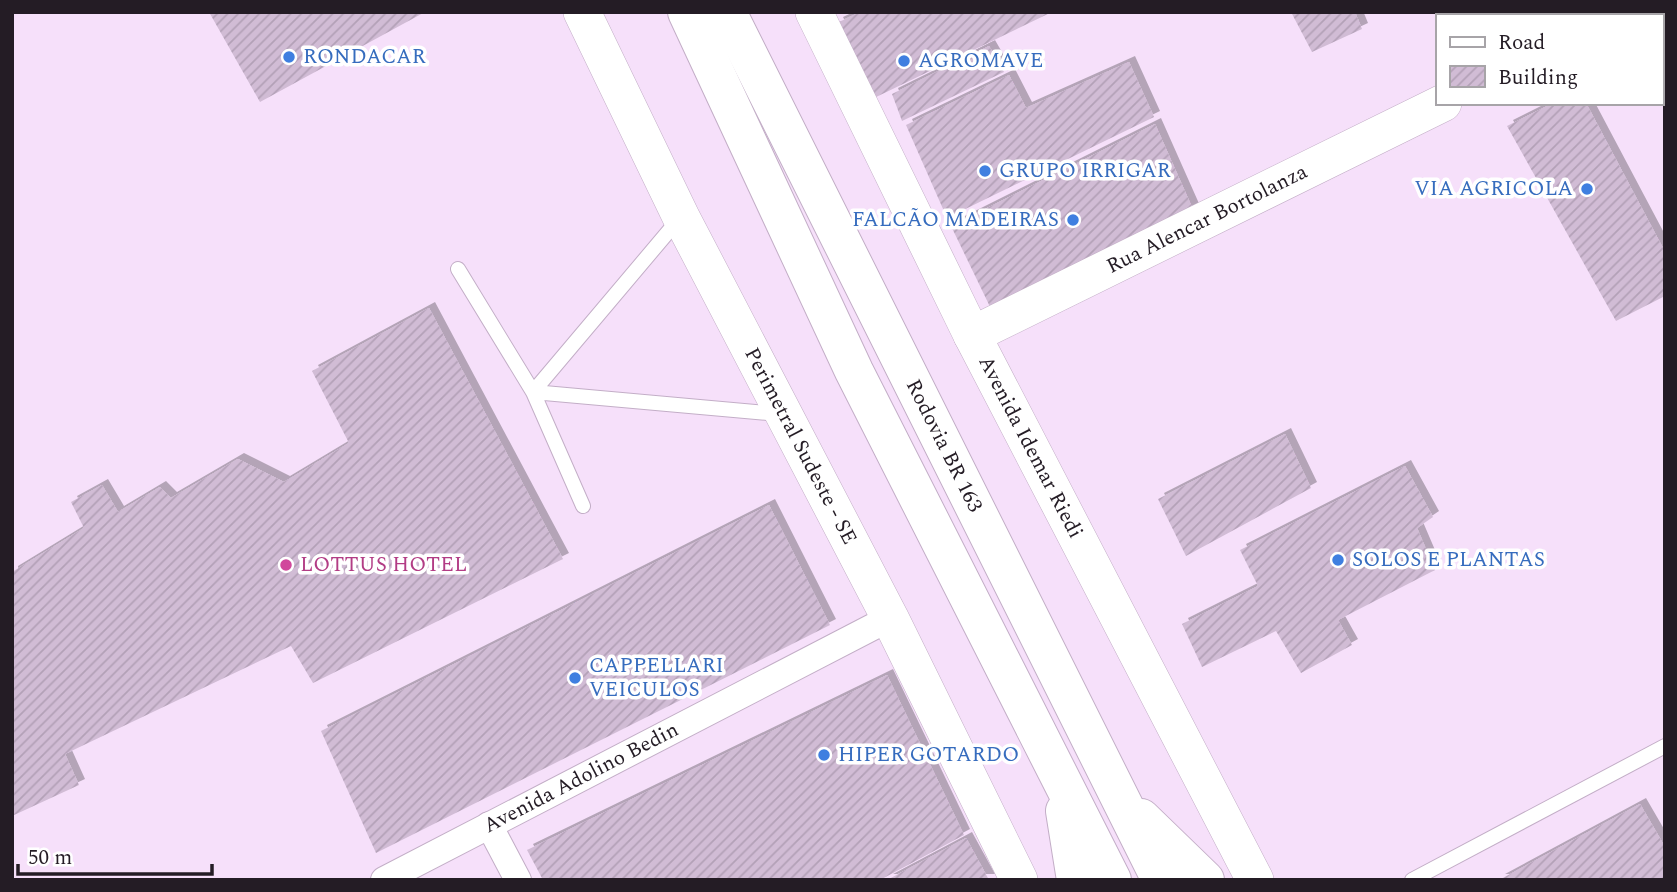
<svg xmlns="http://www.w3.org/2000/svg" width="1677" height="892" font-family="Spectral,serif">
<defs>
<pattern id="building-hatch" width="6" height="6" patternUnits="userSpaceOnUse" patternTransform="scale(1.75)"><rect width="6" height="6" fill="#d1bcd5"/><path d="M-1 1l2-2M0 6l6-6M5 7l2-2" fill="none" stroke="#b3a1b7"/></pattern>
<filter id="shadow"><feDropShadow dx="6" dy="-6" stdDeviation="0" flood-color="#0004"/></filter>
</defs>
<rect width="100%" height="100%" fill="#f6e0fa"/>
<path fill="url(#building-hatch)" filter="url(#shadow)" d="M 209,12 L 425,12 L 260,102 Z
M 860,12 L 1052,12 L 874,98 L 837,23 Z
M 1291,12 L 1355,12 L 1362,29 L 1312,52 Z
M 989,46 L 1004,72 L 902,121 L 892,94 Z
M 1129,62 L 1154,117 L 947,218 L 906,125 L 1009,75 L 1026,108 Z
M 1553,103 L 1586,103 L 1665,252 L 1665,296 L 1616,321 L 1507,126 Z
M 1155,124 L 1195,214 L 993,313 L 951,226 Z
M 429,308 L 563,559 L 313,683 L 291,646 L 65,754 L 79,785 L 12,816 L 12,572 L 84,528 L 71,502 L 102,485 L 118,512 L 160,487 L 171,498 L 238,459 L 284,482 L 349,443 L 312,371 Z
M 1285,434 L 1311,488 L 1186,556 L 1158,499 Z
M 1405,466 L 1433,517 L 1417,528 L 1435,570 L 1338,620 L 1352,645 L 1301,673 L 1276,631 L 1202,667 L 1182,624 L 1258,586 L 1240,550 Z
M 769,505 L 830,625 L 376,853 L 321,731 Z
M 887,675 L 964,835 L 880,880 L 543,880 L 527,850 Z
M 1640,804 L 1665,847 L 1665,880 L 1499,880 Z
M 966,838 L 989,880 L 887,880 Z"/>
<g fill="none" stroke-linecap="round" stroke-linejoin="round">
<defs>
<path id="lane" d="M 458,269 L 533,392 L 583,506
M 533,392 L 779,414
M 533,392 L 679,219
M 1412,880 L 1665,746"/>
<g id="street">
<path d="M 489,825 L 518,880"/>
<path id="s1" d="M 384,880 L 890,618"/>
</g>
<g id="secondary">
<path id="s2" d="M 582,12 L 681,217 L 890,618 L 1019,880"/>
<path id="s3" d="M 814,12 L 972,335 L 1255,880"/>
<path d="M 1621,16 L 1628,12"/>
<path id="s4" d="M 972,335 L 1443,103"/>
</g>
<g id="highway">
<path d="M 687,12 L 854,371 L 1112,880"/>
<path id="s5" d="M 727,12 L 1161,880"/>
<path d="M 1065,811 L 1076,880"/>
<path d="M 1141,818 L 1205,880"/>
</g>
</defs>
<use href="#lane" stroke="#c3aec7" stroke-width="16"/>
<use href="#street" stroke="#c3aec7" stroke-width="28"/>
<use href="#secondary" stroke="#c3aec7" stroke-width="38"/>
<use href="#highway" stroke="#c3aec7" stroke-width="40"/>
<use href="#lane" stroke="#fff" stroke-width="14"/>
<use href="#street" stroke="#fff" stroke-width="26"/>
<use href="#secondary" stroke="#fff" stroke-width="37"/>
<use href="#highway" stroke="#fff" stroke-width="38"/>
</g>
<g fill="#3f7fe0" stroke="#fff" stroke-width="2.5">
<circle cx="289" cy="57" r="7"/>
<circle cx="904" cy="61" r="7"/>
<circle cx="985" cy="171" r="7"/>
<circle cx="1587" cy="189" r="7"/>
<circle cx="1073" cy="220" r="7"/>
<circle cx="1338" cy="560" r="7"/>
<circle cx="575" cy="678" r="7"/>
<circle cx="824" cy="755" r="7"/>
</g>
<circle fill="#d1479c" stroke="#fff" stroke-width="2.5" cx="286" cy="565" r="7"/>
<g text-anchor="middle" dominant-baseline="central" stroke-width="7" stroke-linejoin="round" paint-order="stroke">
<g font-size="21" fill="#366cbe" stroke="#fff" text-anchor="start">
<text x="303" y="57">RONDACAR</text>
<text x="918" y="61">AGROMAVE</text>
<text x="999" y="171">GRUPO IRRIGAR</text>
<text x="1573" y="189" text-anchor="end">VIA AGRICOLA</text>
<text x="1059" y="220" text-anchor="end">FALCÃO MADEIRAS</text>
<text x="1352" y="560">SOLOS E PLANTAS</text>
<text x="589" y="666">CAPPELLARI<tspan x="589" dy="24">VEICULOS</tspan></text>
<text x="838" y="755">HIPER GOTARDO</text>
</g>
<g font-size="21" fill="#241c25" stroke="#fff">
<text stroke="none"><textPath href="#s4" startOffset="262">Rua Alencar Bortolanza</textPath></text>
<text stroke="none"><textPath href="#s2" startOffset="486">Perimetral Sudeste - SE</textPath></text>
<text stroke="none"><textPath href="#s5" startOffset="485">Rodovia BR 163</textPath></text>
<text stroke="none"><textPath href="#s3" startOffset="486">Avenida Idemar Riedi</textPath></text>
<text stroke="none"><textPath href="#s1" startOffset="222">Avenida Adolino Bedin</textPath></text>
</g>
<g font-size="21" fill="#b23c85" stroke="#fff" text-anchor="start">
<text x="300" y="565">LOTTUS HOTEL</text>
</g>
</g>
<rect width="1677" height="892" fill="none" stroke="#241c25" stroke-width="28"/>
<rect x="1436" y="14" width="228" height="91" fill="#ffffff" stroke="#a7a4a8" stroke-width="2"/>
<rect x="1450" y="37" width="35" height="10" fill="#ffffff" stroke="#a7a4a8" stroke-width="2"/>
<text x="1498" y="49" font-size="21" fill="#241c25">Road</text>
<rect x="1450" y="66" width="35" height="21" fill="url(#building-hatch)" stroke="#a7a4a8" stroke-width="2"/>
<text x="1498" y="84" font-size="21" fill="#241c25">Building</text>
<path d="M18 864v10h194v-10" fill="none" stroke="#241c25" stroke-width="3.5"/>
<text x="28" y="864" font-size="21" fill="#241c25" stroke="#ffffff" stroke-width="5" paint-order="stroke">50 m</text>
</svg>
